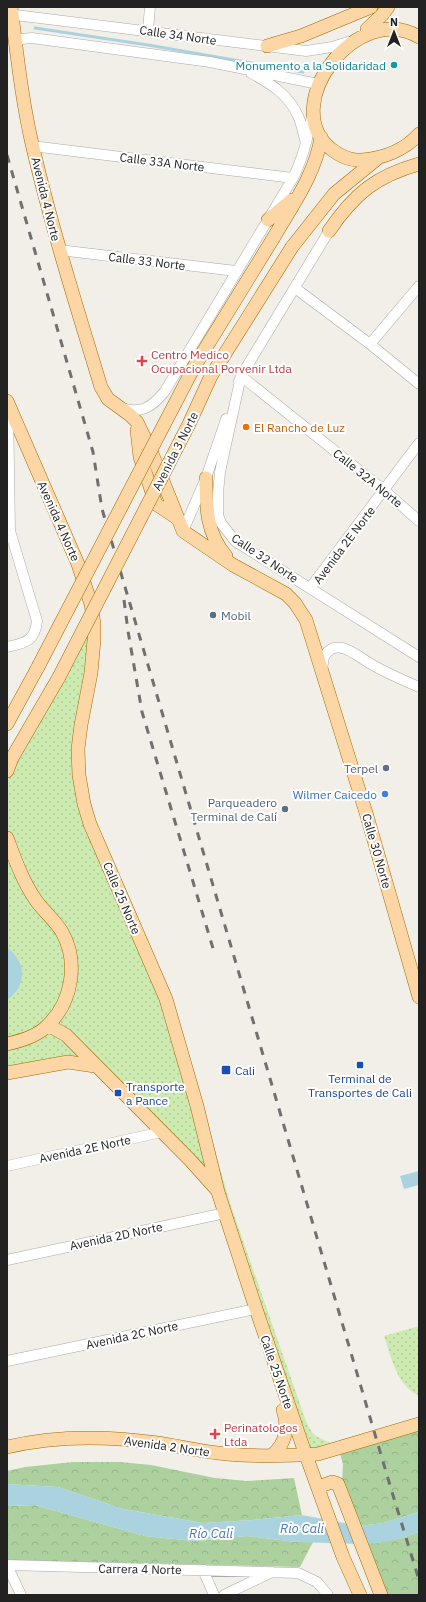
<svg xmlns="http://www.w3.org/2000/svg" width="426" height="1602" font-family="'IBM Plex Sans',sans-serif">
<defs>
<pattern id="grass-dots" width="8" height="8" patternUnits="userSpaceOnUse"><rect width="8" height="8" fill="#cdebb0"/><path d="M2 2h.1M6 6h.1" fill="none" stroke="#b0c997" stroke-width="1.8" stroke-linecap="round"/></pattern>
<pattern id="forest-crowns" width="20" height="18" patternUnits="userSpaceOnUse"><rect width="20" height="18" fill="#add19e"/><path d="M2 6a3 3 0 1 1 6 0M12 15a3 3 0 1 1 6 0" fill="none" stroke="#95b388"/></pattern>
</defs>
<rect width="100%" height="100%" fill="#f2efe9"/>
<path fill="url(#grass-dots)" d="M 93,613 L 81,725 L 84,804 L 188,1057 L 231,1206 L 307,1424 L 314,1435 L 338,1447 L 306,1455 L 218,1192 L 95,1066 L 7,1073 L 7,771 Z
M 419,1326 L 419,1396 C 396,1384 392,1359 384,1336 Z"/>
<path fill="url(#forest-crowns)" d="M 419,1424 L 419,1512 L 383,1523 L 360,1526 L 342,1485 L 343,1464 L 338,1447 Z
M 73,1462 L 120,1462 L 151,1465 L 215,1478 L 247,1481 L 294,1478 L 302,1515 L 252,1520 L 203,1523 L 123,1509 L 58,1487 L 7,1484 L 7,1471 L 25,1467 Z
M 35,1505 L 145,1536 L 194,1541 L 247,1536 L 296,1542 L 313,1542 L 300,1567 L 7,1560 L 7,1506 Z
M 419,1532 L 419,1595 L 381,1595 L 363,1544 L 399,1539 Z"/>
<path fill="#aad3df" d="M 7,948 C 27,961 27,987 7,1000 Z
M 419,1171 L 419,1185 L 404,1189 L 400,1176 Z
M 7,1484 L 58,1487 L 123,1509 L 203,1523 L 252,1520 L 302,1515 L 360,1526 L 383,1523 L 419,1512 L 419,1532 L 399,1539 L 378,1543 L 363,1544 L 296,1542 L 247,1536 L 194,1541 L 145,1536 L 35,1505 L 7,1506 Z"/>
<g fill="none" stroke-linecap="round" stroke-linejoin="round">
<path stroke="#aad3df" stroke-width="3" d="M 35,28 L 148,45 L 303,72"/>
<defs>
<path id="minor" d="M 7,14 L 306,51 L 332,47 L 348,42
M 148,30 L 150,7
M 15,43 L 22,39 L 32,38 L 210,62 L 318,84
M 251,73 C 270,83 289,95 298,116 C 302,124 303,134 306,143
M 32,146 L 293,178
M 59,250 L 236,271
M 295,288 L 370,344 L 419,384
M 370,344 L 419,286
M 241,376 L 220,472 L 218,493 L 218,515 L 221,523 L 235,541 L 419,657
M 241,376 L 385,491 L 419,521
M 239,381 L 241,376 L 329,231
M 122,408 C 142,415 154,405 165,391 L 293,178 C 303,158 308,138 312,116
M 183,531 L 206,478 L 226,419
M 310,588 L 419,443
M 7,647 C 24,643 35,642 37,621 L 10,531 L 8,406
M 322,670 C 323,665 323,658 325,655 C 338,636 359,658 371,664 C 386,673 403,680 419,687
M 7,1166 L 162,1132
M 7,1260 L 225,1213
M 7,1361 L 256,1309
M 7,1565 L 298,1573 L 317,1582 L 328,1595
M 7,1565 L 21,1595
M 203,1570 L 214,1595
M 224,1595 L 272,1572"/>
<path id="major" d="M 11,7 C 17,54 22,102 33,148 C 52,229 77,308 101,387 L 108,399 L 130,415 L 137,422 L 151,451 L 183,531 L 233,565 L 286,594 L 295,603 L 306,620 L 367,816 L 419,997
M 367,29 L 382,15 L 388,7
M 419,37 C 358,0 277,105 331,149 C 340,156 351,161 362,160 C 383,158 405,150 419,134
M 267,46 L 301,36 L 371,7
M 268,220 L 292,200
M 329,231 C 354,194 376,176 419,164
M 274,237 C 292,206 316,173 321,137
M 292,247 L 334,194 L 378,158
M 7,401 L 78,564 L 91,604 L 94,624 L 94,640 L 91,673 L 81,725 L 78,749 L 79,775 L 84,804 L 90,824 L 166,999 L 197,1106 L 218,1192 L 256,1309 L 303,1447 L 343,1557 L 360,1595
M 137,430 L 140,457 L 156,504 L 177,518
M 206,478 C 206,506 206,533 226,556
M 7,724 L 38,667
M 7,771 L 12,758 L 59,677
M 7,838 C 15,859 22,880 35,899 C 43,911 55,920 62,932 C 79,962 72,1002 48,1025 C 38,1036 21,1041 7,1044
M 48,1025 L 66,1035 L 190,1160 L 216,1189
M 7,1073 L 68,1062 L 95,1066
M 7,1447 C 57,1435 108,1436 158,1443 C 178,1446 198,1451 218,1453 C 251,1457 285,1456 318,1454 L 419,1424
M 272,1455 C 286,1444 289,1427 283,1410
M 318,1487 L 332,1482 L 338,1484 L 381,1595"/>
</defs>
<use href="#minor" stroke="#a9a9a9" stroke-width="11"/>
<use href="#major" stroke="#a06b00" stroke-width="14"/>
<use href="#minor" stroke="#fff" stroke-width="10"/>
<use href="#major" stroke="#fcd6a4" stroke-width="13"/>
<path stroke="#707070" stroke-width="3" stroke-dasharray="8 8" stroke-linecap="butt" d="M 7,155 L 93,452 L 102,509 L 120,570 L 392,1492 L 419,1580
M 124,600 L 128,631 L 142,712 L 215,955"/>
<defs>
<path id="major-bridge" d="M 38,667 L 194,367 L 274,237
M 59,677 L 189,424 L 211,376 L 292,247"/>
</defs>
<use href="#major-bridge" stroke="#a06b00" stroke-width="14" stroke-linecap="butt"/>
<use href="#major-bridge" stroke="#fcd6a4" stroke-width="13"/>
</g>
<circle fill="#0f9aa8" stroke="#fff" stroke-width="1.5" cx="394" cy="65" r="4"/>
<g fill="#e0444e" stroke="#fff" stroke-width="1.5">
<path d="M140 355h4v4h4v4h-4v4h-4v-4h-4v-4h4z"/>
<path d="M213 1428h4v4h4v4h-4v4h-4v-4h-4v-4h4z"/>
</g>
<circle fill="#e8710a" stroke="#fff" stroke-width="1.5" cx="246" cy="427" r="4"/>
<g fill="#5c6f8a" stroke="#fff" stroke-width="1.5">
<circle cx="213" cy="615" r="4"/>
<circle cx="386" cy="768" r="4"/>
<circle cx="285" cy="809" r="4"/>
</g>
<circle fill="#3f7fe0" stroke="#fff" stroke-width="1.5" cx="385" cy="794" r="4"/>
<g fill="#1a4fb4" stroke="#fff" stroke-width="1.5">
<rect x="356" y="1061" width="8" height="8" rx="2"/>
<rect x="221" y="1065" width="10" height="10" rx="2"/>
<rect x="114" y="1089" width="8" height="8" rx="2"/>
</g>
<g text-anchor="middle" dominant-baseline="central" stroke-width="4" stroke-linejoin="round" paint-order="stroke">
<g font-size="12" fill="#222" stroke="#fff">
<text transform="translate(178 35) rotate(8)">Calle 34 Norte</text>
<text transform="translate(162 162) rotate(7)">Calle 33A Norte</text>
<text transform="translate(46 199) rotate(76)">Avenida 4 Norte</text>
<text transform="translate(147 261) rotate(7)">Calle 33 Norte</text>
<text transform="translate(175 451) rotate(-63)">Avenida 3 Norte</text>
<text transform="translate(368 478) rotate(39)">Calle 32A Norte</text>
<text transform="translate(59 521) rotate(66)">Avenida 4 Norte</text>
<text transform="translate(344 545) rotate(-53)">Avenida 2E Norte</text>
<text transform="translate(265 558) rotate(34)">Calle 32 Norte</text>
<text transform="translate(377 851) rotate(74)">Calle 30 Norte</text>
<text transform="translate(122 898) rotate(67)">Calle 25 Norte</text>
<text transform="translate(85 1149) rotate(-12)">Avenida 2E Norte</text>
<text transform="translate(116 1236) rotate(-12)">Avenida 2D Norte</text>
<text transform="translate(132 1335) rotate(-12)">Avenida 2C Norte</text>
<text transform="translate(277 1372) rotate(71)">Calle 25 Norte</text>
<text transform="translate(167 1446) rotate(8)">Avenida 2 Norte</text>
<text transform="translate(140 1569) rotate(1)">Carrera 4 Norte</text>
</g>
<g font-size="12" fill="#0d838f" stroke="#fff" text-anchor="end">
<text x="386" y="65">Monumento a la Solidaridad</text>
</g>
<g font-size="12" fill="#be3a42" stroke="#fff" text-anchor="start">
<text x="151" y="354">Centro Medico<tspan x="151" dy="14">Ocupacional Porvenir Ltda</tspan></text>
<text x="224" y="1427">Perinatologos<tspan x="224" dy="14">Ltda</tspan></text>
</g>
<g font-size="12" fill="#c56008" stroke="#fff" text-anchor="start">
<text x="254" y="427">El Rancho de Luz</text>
</g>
<g font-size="12" fill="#4e5e75" stroke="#fff" text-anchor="end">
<text x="221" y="615" text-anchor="start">Mobil</text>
<text x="378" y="768">Terpel</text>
<text x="277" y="802">Parqueadero<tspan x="277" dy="14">Terminal de Calí</tspan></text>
</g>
<g font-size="12" fill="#366cbe" stroke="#fff" text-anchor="end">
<text x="377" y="794">Wilmer Caicedo</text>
</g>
<g font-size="12" fill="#164399" stroke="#fff" text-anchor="start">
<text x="235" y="1070">Cali</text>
<text x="360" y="1078" text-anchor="middle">Terminal de<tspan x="360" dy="14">Transportes de Cali</tspan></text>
<text x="126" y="1086">Transporte<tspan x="126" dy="14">a Pance</tspan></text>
</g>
<g font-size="13" font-style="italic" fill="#4a7aab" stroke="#fff">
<text x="302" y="1528">Rio Cali</text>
<text x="211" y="1533">Río Cali</text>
</g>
</g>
<rect width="426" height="1602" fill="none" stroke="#222222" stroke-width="16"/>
<g transform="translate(394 32)" stroke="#ffffff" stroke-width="3" paint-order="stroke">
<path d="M0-3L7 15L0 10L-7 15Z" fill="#222222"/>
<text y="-6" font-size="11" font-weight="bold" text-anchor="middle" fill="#222222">N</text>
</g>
</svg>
